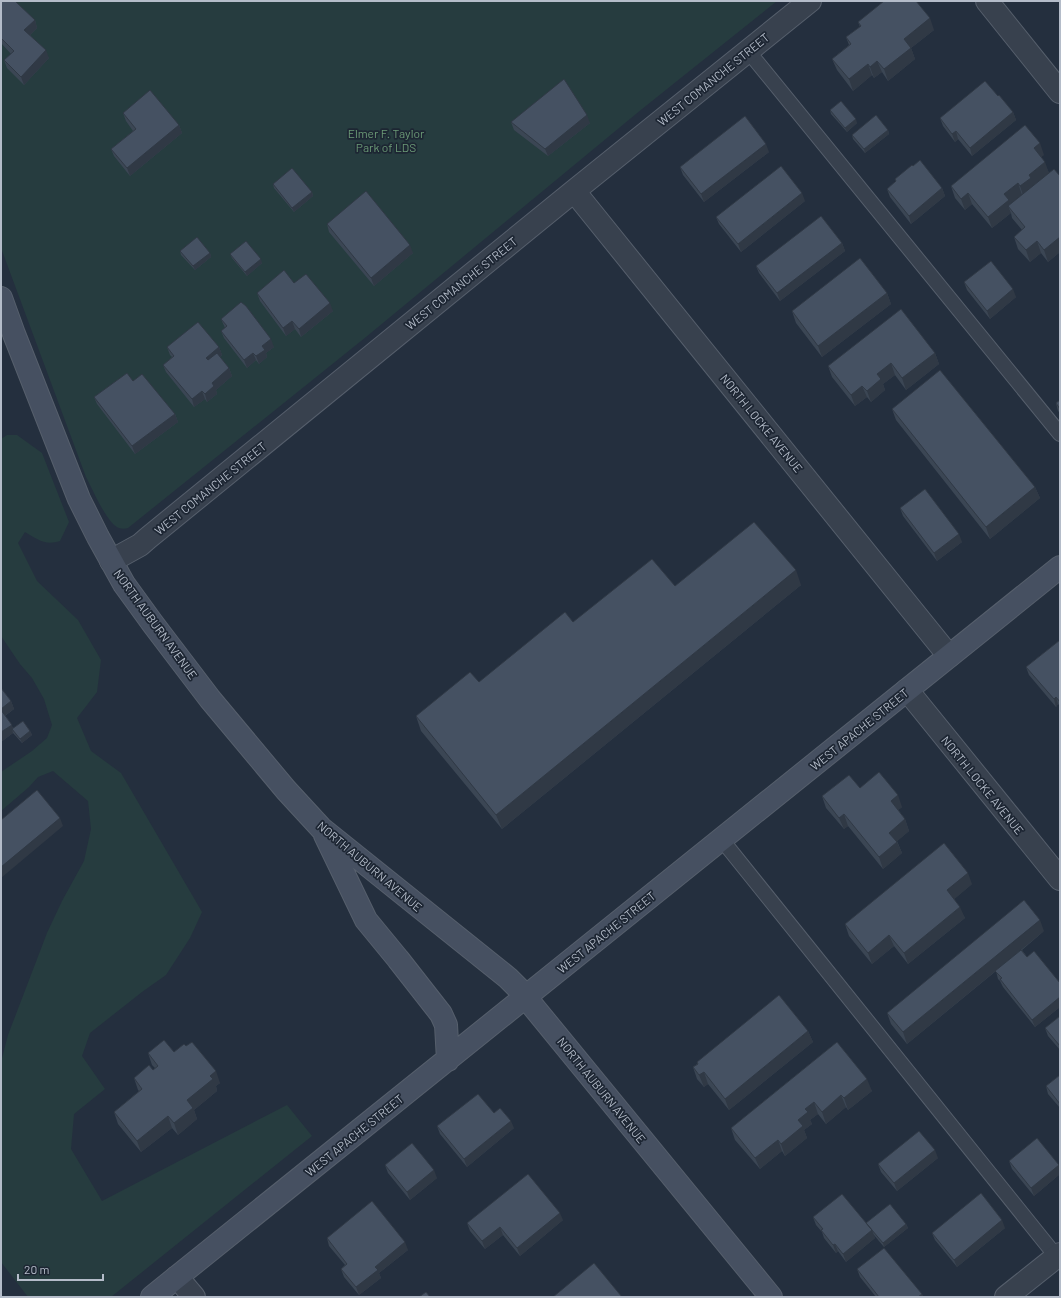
<svg xmlns="http://www.w3.org/2000/svg" width="1061" height="1298" font-family="Barlow,sans-serif">
<rect width="100%" height="100%" fill="#242f3e"/>
<path fill="#263c3f" d="M 1,1 L 777,1 L 642,109 L 366,337 L 128,528 C 125,529 122,529 119,528 C 107,524 92,488 86,477 L 1,248 Z
M 7,435 L 17,435 L 42,453 L 69,522 L 60,541 C 45,546 37,539 25,532 L 18,543 L 37,581 L 78,620 L 101,660 L 97,692 L 77,718 L 91,751 L 121,773 L 202,912 L 190,938 L 166,975 L 142,992 L 90,1033 L 82,1056 L 105,1089 L 74,1114 L 71,1149 L 102,1201 L 287,1105 L 312,1136 L 111,1297 L 28,1297 L 1,1262 L 1,1062 L 8,1035 L 47,933 L 62,901 L 84,861 L 91,829 L 88,801 L 53,771 L 38,777 L 29,787 L 1,811 L 1,772 L 32,751 L 47,738 L 52,725 L 44,699 L 32,678 L 20,664 L 1,636 L 1,439 Z"/>
<g fill="none" stroke-linecap="round" stroke-linejoin="round">
<defs>
<path id="lane" d="M 748,51 L 1060,434
M 722,840 L 1060,1261"/>
<path id="street" d="M 987,1 L 1060,92
M 574,191 L 949,656
M 111,561 L 140,545 L 148,538 L 574,191 L 810,1
M 907,690 L 1060,879
M 177,1277 L 194,1297
M 1006,1297 L 1060,1254"/>
<path id="secondary" d="M 1,298 L 14,334 L 79,499 L 98,537 L 124,584 L 153,624 L 210,699 L 286,790 L 321,828 L 508,978 L 518,988 L 771,1297
M 325,835 L 366,920 L 398,959 L 441,1014 L 446,1025 L 448,1060
M 152,1297 L 1060,567"/>
</defs>
<use href="#lane" stroke="#565f6c" stroke-width="16"/>
<use href="#street" stroke="#565f6c" stroke-width="24"/>
<use href="#secondary" stroke="#565f6c" stroke-width="24"/>
<use href="#lane" stroke="#38414e" stroke-width="14"/>
<use href="#street" stroke="#38414e" stroke-width="22"/>
<use href="#secondary" stroke="#465061" stroke-width="22"/>
</g>
<path fill="#3b4654" d="M 1,1 L 35,20 L 37,28 L 30,35 L 49,58 L 24,85 L 7,68 L 4,60 L 11,54 L 1,43 Z
M 858,22 L 934,30 L 911,48 L 915,59 L 888,81 L 882,72 L 874,78 L 872,75 L 853,91 L 837,70 L 832,59 L 849,45 L 846,37 L 860,27 Z
M 998,96 L 1013,112 L 1016,120 L 972,156 L 958,139 L 955,142 L 943,126 L 940,118 Z
M 830,110 L 857,123 L 847,132 L 831,114 Z
M 123,113 L 179,125 L 182,133 L 130,176 L 114,156 L 111,149 L 133,131 L 126,121 Z
M 511,122 L 590,123 L 548,156 L 514,130 Z
M 888,130 L 889,134 L 865,153 L 853,139 L 852,135 Z
M 769,152 L 704,202 L 683,175 L 680,167 Z
M 1044,155 L 1041,157 L 1049,173 L 1060,176 L 1060,252 L 1048,262 L 1041,253 L 1030,262 L 1018,249 L 1014,237 L 1022,230 L 1012,218 L 1011,213 L 992,228 L 972,204 L 965,210 L 955,198 L 951,186 Z
M 913,166 L 942,188 L 945,196 L 911,224 L 890,197 L 887,189 L 896,181 L 895,179 Z
M 273,184 L 312,192 L 313,196 L 294,212 L 274,188 Z
M 805,201 L 741,252 L 719,224 L 716,217 Z
M 327,224 L 413,253 L 374,286 L 329,232 Z
M 842,243 L 845,251 L 780,301 L 759,273 L 756,266 Z
M 180,251 L 210,253 L 211,257 L 195,270 L 181,255 Z
M 230,254 L 262,263 L 247,276 L 232,258 Z
M 964,282 L 1016,297 L 990,319 L 967,290 Z
M 294,283 L 333,311 L 301,337 L 295,329 L 286,336 L 260,301 L 257,293 Z
M 887,293 L 891,304 L 822,357 L 796,323 L 792,311 Z
M 221,319 L 274,347 L 266,353 L 267,357 L 259,364 L 256,360 L 247,368 L 224,338 L 221,331 L 225,328 Z
M 167,347 L 219,347 L 222,355 L 220,357 L 229,368 L 232,376 L 216,390 L 217,394 L 207,402 L 205,399 L 194,407 L 166,372 L 163,365 L 172,357 L 170,355 Z
M 935,353 L 939,364 L 906,390 L 895,375 L 883,384 L 885,390 L 871,402 L 867,397 L 855,406 L 832,377 L 828,366 Z
M 133,381 L 175,414 L 178,422 L 135,454 L 97,404 L 94,397 Z
M 1060,400 L 1060,413 L 1058,411 L 1056,403 Z
M 892,409 L 1035,487 L 1040,498 L 990,539 L 896,420 Z
M 900,508 L 962,542 L 937,561 L 903,516 Z
M 801,585 L 502,829 L 421,731 L 416,716 L 479,682 L 675,586 Z
M 1060,640 L 1060,706 L 1058,704 L 1056,707 L 1029,675 L 1026,667 Z
M 1,688 L 11,701 L 14,709 L 5,716 L 13,728 L 30,731 L 32,735 L 22,743 L 13,733 L 1,742 Z
M 860,788 L 902,807 L 898,810 L 905,819 L 909,831 L 897,841 L 902,853 L 883,869 L 848,826 L 844,829 L 826,808 L 822,796 Z
M 972,884 L 954,899 L 965,918 L 908,964 L 894,946 L 872,964 L 849,936 L 845,924 Z
M 1044,931 L 1022,950 L 1027,957 L 1060,983 L 1060,1007 L 1035,1027 L 1003,987 L 1000,981 L 998,979 L 996,971 L 907,1044 L 891,1024 L 887,1013 Z
M 1060,1016 L 1060,1050 L 1048,1036 L 1045,1028 Z
M 808,1031 L 813,1042 L 729,1110 L 708,1084 L 704,1087 L 697,1079 L 693,1067 L 697,1064 L 697,1062 Z
M 837,1042 L 872,1091 L 848,1110 L 846,1107 L 826,1124 L 818,1114 L 810,1120 L 812,1124 L 804,1130 L 807,1138 L 785,1156 L 782,1151 L 760,1169 L 735,1140 L 731,1128 Z
M 174,1052 L 220,1083 L 216,1086 L 217,1091 L 194,1110 L 197,1119 L 178,1135 L 172,1128 L 141,1152 L 118,1124 L 114,1112 L 139,1091 L 138,1090 L 134,1078 L 153,1070 L 155,1068 L 152,1065 L 148,1053 Z
M 1060,1075 L 1060,1108 L 1048,1094 L 1046,1086 Z
M 437,1126 L 514,1128 L 467,1167 L 440,1134 Z
M 938,1158 L 897,1191 L 881,1172 L 878,1164 Z
M 1009,1161 L 1059,1165 L 1060,1168 L 1060,1174 L 1034,1196 L 1012,1169 Z
M 385,1165 L 437,1178 L 410,1200 L 388,1173 Z
M 813,1217 L 866,1223 L 906,1224 L 908,1228 L 884,1247 L 873,1234 L 875,1238 L 846,1262 L 838,1251 L 836,1253 L 824,1238 L 822,1232 L 816,1225 Z
M 563,1220 L 520,1256 L 503,1235 L 485,1249 L 470,1231 L 467,1223 Z
M 1005,1228 L 957,1267 L 935,1240 L 932,1233 Z
M 327,1238 L 408,1250 L 379,1273 L 381,1278 L 359,1295 L 344,1277 L 341,1269 L 345,1265 L 329,1246 Z
M 857,1269 L 922,1294 L 923,1297 L 876,1297 L 860,1277 Z"/>
<path fill="#303945" d="M 930,18 L 934,30 L 911,48 L 915,59 L 888,81 L 884,69 L 904,39 Z
M 35,20 L 37,28 L 27,38 L 24,30 Z
M 46,50 L 49,58 L 24,85 L 21,77 Z
M 877,61 L 882,72 L 874,78 L 870,67 Z
M 868,64 L 872,75 L 853,91 L 849,79 Z
M 1013,112 L 1016,120 L 972,156 L 970,148 Z
M 587,115 L 590,123 L 548,156 L 545,149 Z
M 856,119 L 857,123 L 847,132 L 845,128 Z
M 179,125 L 182,133 L 130,176 L 127,168 Z
M 888,130 L 889,134 L 865,153 L 864,149 Z
M 956,131 L 958,139 L 955,142 L 952,134 Z
M 1040,143 L 1044,155 L 1038,159 L 1034,148 Z
M 766,144 L 769,152 L 704,202 L 701,194 Z
M 1045,162 L 1049,173 L 1024,198 L 1020,186 L 1029,175 Z
M 1018,183 L 1022,195 L 1008,206 L 1011,213 L 992,228 L 988,217 L 1004,194 Z
M 942,188 L 945,196 L 911,224 L 909,216 Z
M 312,192 L 313,196 L 294,212 L 292,208 Z
M 802,193 L 805,201 L 741,252 L 738,244 Z
M 968,193 L 972,204 L 965,210 L 961,199 Z
M 1060,237 L 1060,252 L 1048,262 L 1044,250 Z
M 1037,241 L 1041,253 L 1030,262 L 1026,250 Z
M 842,243 L 845,251 L 780,301 L 777,293 Z
M 410,245 L 413,253 L 374,286 L 371,278 Z
M 210,253 L 211,257 L 195,270 L 193,266 Z
M 261,259 L 262,263 L 247,276 L 245,272 Z
M 1013,289 L 1016,297 L 990,319 L 987,311 Z
M 887,293 L 891,304 L 822,357 L 818,346 Z
M 330,303 L 333,311 L 301,337 L 299,329 Z
M 292,321 L 295,329 L 286,336 L 283,328 Z
M 271,339 L 274,347 L 266,353 L 267,357 L 259,364 L 256,356 L 262,346 Z
M 219,347 L 222,355 L 209,366 L 206,358 Z
M 253,353 L 256,360 L 247,368 L 244,360 Z
M 935,353 L 939,364 L 906,390 L 902,378 Z
M 891,363 L 895,375 L 883,384 L 885,390 L 871,402 L 867,391 L 877,374 Z
M 229,368 L 232,376 L 216,390 L 217,394 L 207,402 L 205,394 L 212,383 Z
M 862,386 L 867,397 L 855,406 L 851,395 Z
M 202,391 L 205,399 L 194,407 L 192,399 Z
M 175,414 L 178,422 L 135,454 L 132,446 Z
M 1035,487 L 1040,498 L 990,539 L 986,527 Z
M 959,534 L 962,542 L 937,561 L 934,553 Z
M 796,570 L 801,585 L 502,829 L 496,815 Z
M 1056,697 L 1058,704 L 1056,707 L 1054,699 Z
M 11,701 L 14,709 L 3,717 L 1,711 L 1,709 Z
M 12,725 L 14,732 L 12,729 L 13,733 L 1,742 L 1,732 Z
M 30,731 L 32,735 L 22,743 L 20,739 Z
M 898,795 L 902,807 L 895,813 L 891,801 Z
M 844,814 L 848,826 L 844,829 L 839,818 Z
M 60,818 L 63,826 L 1,878 L 1,867 Z
M 905,819 L 909,831 L 894,844 L 889,833 Z
M 897,842 L 902,853 L 883,869 L 879,857 Z
M 968,873 L 972,884 L 951,902 L 947,890 Z
M 960,907 L 965,918 L 908,964 L 904,953 Z
M 1040,920 L 1044,931 L 907,1044 L 903,1032 Z
M 889,935 L 894,946 L 872,964 L 868,953 Z
M 1060,997 L 1060,1007 L 1035,1027 L 1032,1020 Z
M 808,1031 L 813,1042 L 729,1110 L 725,1099 Z
M 216,1071 L 220,1083 L 216,1086 L 217,1091 L 194,1110 L 197,1119 L 178,1135 L 174,1123 L 187,1100 L 210,1076 Z
M 704,1072 L 708,1084 L 704,1087 L 699,1075 Z
M 867,1079 L 872,1091 L 848,1110 L 844,1098 Z
M 841,1095 L 846,1107 L 826,1124 L 822,1112 Z
M 814,1102 L 818,1114 L 810,1120 L 812,1124 L 804,1130 L 807,1138 L 785,1156 L 781,1144 L 805,1109 Z
M 168,1116 L 172,1128 L 141,1152 L 137,1141 Z
M 511,1121 L 514,1128 L 467,1167 L 464,1159 Z
M 778,1140 L 782,1151 L 760,1169 L 755,1158 Z
M 935,1150 L 938,1158 L 897,1191 L 894,1183 Z
M 1059,1165 L 1060,1168 L 1060,1174 L 1034,1196 L 1031,1188 Z
M 434,1170 L 437,1178 L 410,1200 L 407,1192 Z
M 560,1213 L 563,1220 L 520,1256 L 517,1248 Z
M 1002,1220 L 1005,1228 L 957,1267 L 954,1260 Z
M 906,1224 L 908,1228 L 884,1247 L 883,1243 Z
M 500,1227 L 503,1235 L 485,1249 L 482,1241 Z
M 872,1230 L 875,1238 L 846,1262 L 843,1254 Z
M 405,1242 L 408,1250 L 379,1273 L 381,1278 L 359,1295 L 356,1287 L 375,1267 Z
M 835,1244 L 838,1251 L 836,1253 L 833,1245 Z
M 922,1294 L 923,1297 L 918,1297 Z"/>
<path fill="#455162" stroke="#303945" d="M 1,1 L 15,1 L 35,20 L 24,30 L 46,50 L 21,77 L 4,60 L 14,51 L 1,38 Z
M 884,1 L 916,1 L 930,18 L 904,39 L 911,48 L 884,69 L 877,61 L 870,67 L 868,64 L 849,79 L 832,59 L 851,44 L 846,37 L 861,26 L 858,22 Z
M 564,79 L 587,115 L 545,149 L 511,122 Z
M 985,81 L 998,96 L 999,95 L 1013,112 L 970,148 L 956,131 L 952,134 L 940,118 Z
M 150,90 L 179,125 L 127,168 L 111,149 L 136,129 L 123,113 Z
M 841,101 L 856,119 L 845,128 L 830,110 Z
M 876,115 L 888,130 L 864,149 L 852,135 Z
M 745,116 L 766,144 L 701,194 L 680,167 Z
M 1025,125 L 1040,143 L 1034,148 L 1045,162 L 1029,175 L 1031,178 L 1020,186 L 1018,183 L 1004,194 L 1009,200 L 988,217 L 968,193 L 961,199 L 951,186 Z
M 920,160 L 942,188 L 909,216 L 887,189 L 896,181 L 895,179 L 912,165 L 913,166 Z
M 781,166 L 802,193 L 738,244 L 716,217 Z
M 292,168 L 312,192 L 292,208 L 273,184 Z
M 1054,169 L 1060,176 L 1060,237 L 1044,250 L 1037,241 L 1026,250 L 1014,237 L 1025,227 L 1008,206 Z
M 366,191 L 410,245 L 371,278 L 327,224 Z
M 821,216 L 842,243 L 777,293 L 756,266 Z
M 197,237 L 210,253 L 193,266 L 180,251 Z
M 246,241 L 261,259 L 245,272 L 230,254 Z
M 860,258 L 887,293 L 818,346 L 792,311 Z
M 991,261 L 1013,289 L 987,311 L 964,282 Z
M 284,270 L 294,283 L 306,274 L 330,303 L 299,329 L 292,321 L 283,328 L 257,293 Z
M 241,302 L 246,306 L 271,339 L 262,346 L 265,350 L 256,356 L 253,353 L 244,360 L 221,331 L 227,326 L 221,319 Z
M 901,309 L 935,353 L 902,378 L 891,363 L 877,374 L 881,379 L 867,391 L 862,386 L 851,395 L 828,366 Z
M 198,322 L 219,347 L 206,358 L 208,360 L 217,353 L 229,368 L 212,383 L 214,386 L 205,394 L 202,391 L 192,399 L 163,365 L 174,356 L 167,347 Z
M 940,370 L 1035,487 L 986,527 L 892,409 Z
M 127,373 L 133,381 L 142,374 L 175,414 L 132,446 L 94,397 Z
M 1060,400 L 1060,409 L 1056,403 Z
M 925,489 L 959,534 L 934,553 L 900,508 Z
M 754,522 L 796,570 L 496,815 L 416,716 L 470,672 L 479,682 L 565,612 L 573,622 L 652,559 L 675,586 Z
M 1060,640 L 1060,702 L 1056,697 L 1054,699 L 1026,667 Z
M 1,688 L 11,701 L 1,709 Z
M 1,710 L 12,725 L 1,732 Z
M 23,721 L 30,731 L 20,739 L 12,729 Z
M 879,772 L 898,795 L 891,801 L 905,819 L 889,833 L 897,842 L 879,857 L 844,814 L 839,818 L 822,796 L 849,775 L 860,788 Z
M 37,790 L 60,818 L 1,867 L 1,820 Z
M 944,843 L 968,873 L 947,890 L 960,907 L 904,953 L 889,935 L 868,953 L 845,924 Z
M 1024,900 L 1040,920 L 903,1032 L 887,1013 Z
M 1021,950 L 1027,957 L 1034,951 L 1060,983 L 1060,997 L 1032,1020 L 1000,979 L 1002,978 L 995,971 Z
M 779,995 L 808,1031 L 725,1099 L 704,1072 L 699,1075 L 693,1067 L 698,1064 L 697,1062 Z
M 1060,1016 L 1060,1046 L 1045,1028 Z
M 164,1040 L 174,1052 L 184,1044 L 186,1046 L 192,1042 L 216,1071 L 210,1076 L 213,1079 L 187,1100 L 193,1108 L 174,1123 L 168,1116 L 137,1141 L 114,1112 L 142,1089 L 134,1078 L 149,1065 L 153,1070 L 158,1066 L 148,1053 Z
M 837,1042 L 867,1079 L 844,1098 L 841,1095 L 822,1112 L 814,1102 L 805,1109 L 808,1112 L 798,1120 L 803,1126 L 781,1144 L 778,1140 L 755,1158 L 731,1128 Z
M 1060,1075 L 1060,1104 L 1046,1086 Z
M 478,1094 L 494,1113 L 500,1108 L 511,1121 L 464,1159 L 437,1126 Z
M 919,1131 L 935,1150 L 894,1183 L 878,1164 Z
M 1037,1138 L 1059,1165 L 1031,1188 L 1009,1161 Z
M 412,1143 L 434,1170 L 407,1192 L 385,1165 Z
M 528,1174 L 560,1213 L 517,1248 L 500,1227 L 482,1241 L 467,1223 Z
M 981,1193 L 1002,1220 L 954,1260 L 932,1233 Z
M 842,1194 L 872,1230 L 843,1254 L 835,1244 L 833,1245 L 821,1230 L 823,1229 L 813,1217 Z
M 372,1201 L 405,1242 L 375,1267 L 378,1270 L 356,1287 L 341,1269 L 347,1264 L 327,1238 Z
M 890,1204 L 906,1224 L 883,1243 L 866,1223 Z
M 884,1248 L 922,1294 L 918,1297 L 879,1297 L 857,1269 Z
M 594,1263 L 622,1297 L 553,1297 Z
M 426,1292 L 430,1297 L 419,1297 Z"/>
<g text-anchor="middle" dominant-baseline="central" stroke-width="3.5" stroke-linejoin="round" paint-order="stroke">
<g font-size="12" fill="#b4bcc9" stroke="#1d2633">
<text transform="translate(713 79) rotate(-39)">WEST COMANCHE STREET</text>
<text transform="translate(461 283) rotate(-39)">WEST COMANCHE STREET</text>
<text transform="translate(762 423) rotate(51)">NORTH LOCKE AVENUE</text>
<text transform="translate(210 488) rotate(-39)">WEST COMANCHE STREET</text>
<text transform="translate(156 624) rotate(54)">NORTH AUBURN AVENUE</text>
<text transform="translate(859 729) rotate(-39)">WEST APACHE STREET</text>
<text transform="translate(983 785) rotate(51)">NORTH LOCKE AVENUE</text>
<text transform="translate(370 866) rotate(40)">NORTH AUBURN AVENUE</text>
<text transform="translate(606 932) rotate(-39)">WEST APACHE STREET</text>
<text transform="translate(602 1090) rotate(51)">NORTH AUBURN AVENUE</text>
<text transform="translate(354 1135) rotate(-39)">WEST APACHE STREET</text>
</g>
<g font-size="12" fill="#6b9a76" stroke="#1d2633">
<text x="386" y="133">Elmer F. Taylor<tspan x="386" dy="14">Park of LDS</tspan></text>
</g>
</g>
<rect width="1061" height="1298" fill="none" stroke="#b4bcc9" stroke-width="4"/>
<path d="M18 1274v6h85v-6" fill="none" stroke="#b4bcc9" stroke-width="2"/>
<text x="24" y="1274" font-size="12" fill="#b4bcc9" stroke="#1d2633" stroke-width="3" paint-order="stroke">20 m</text>
</svg>
